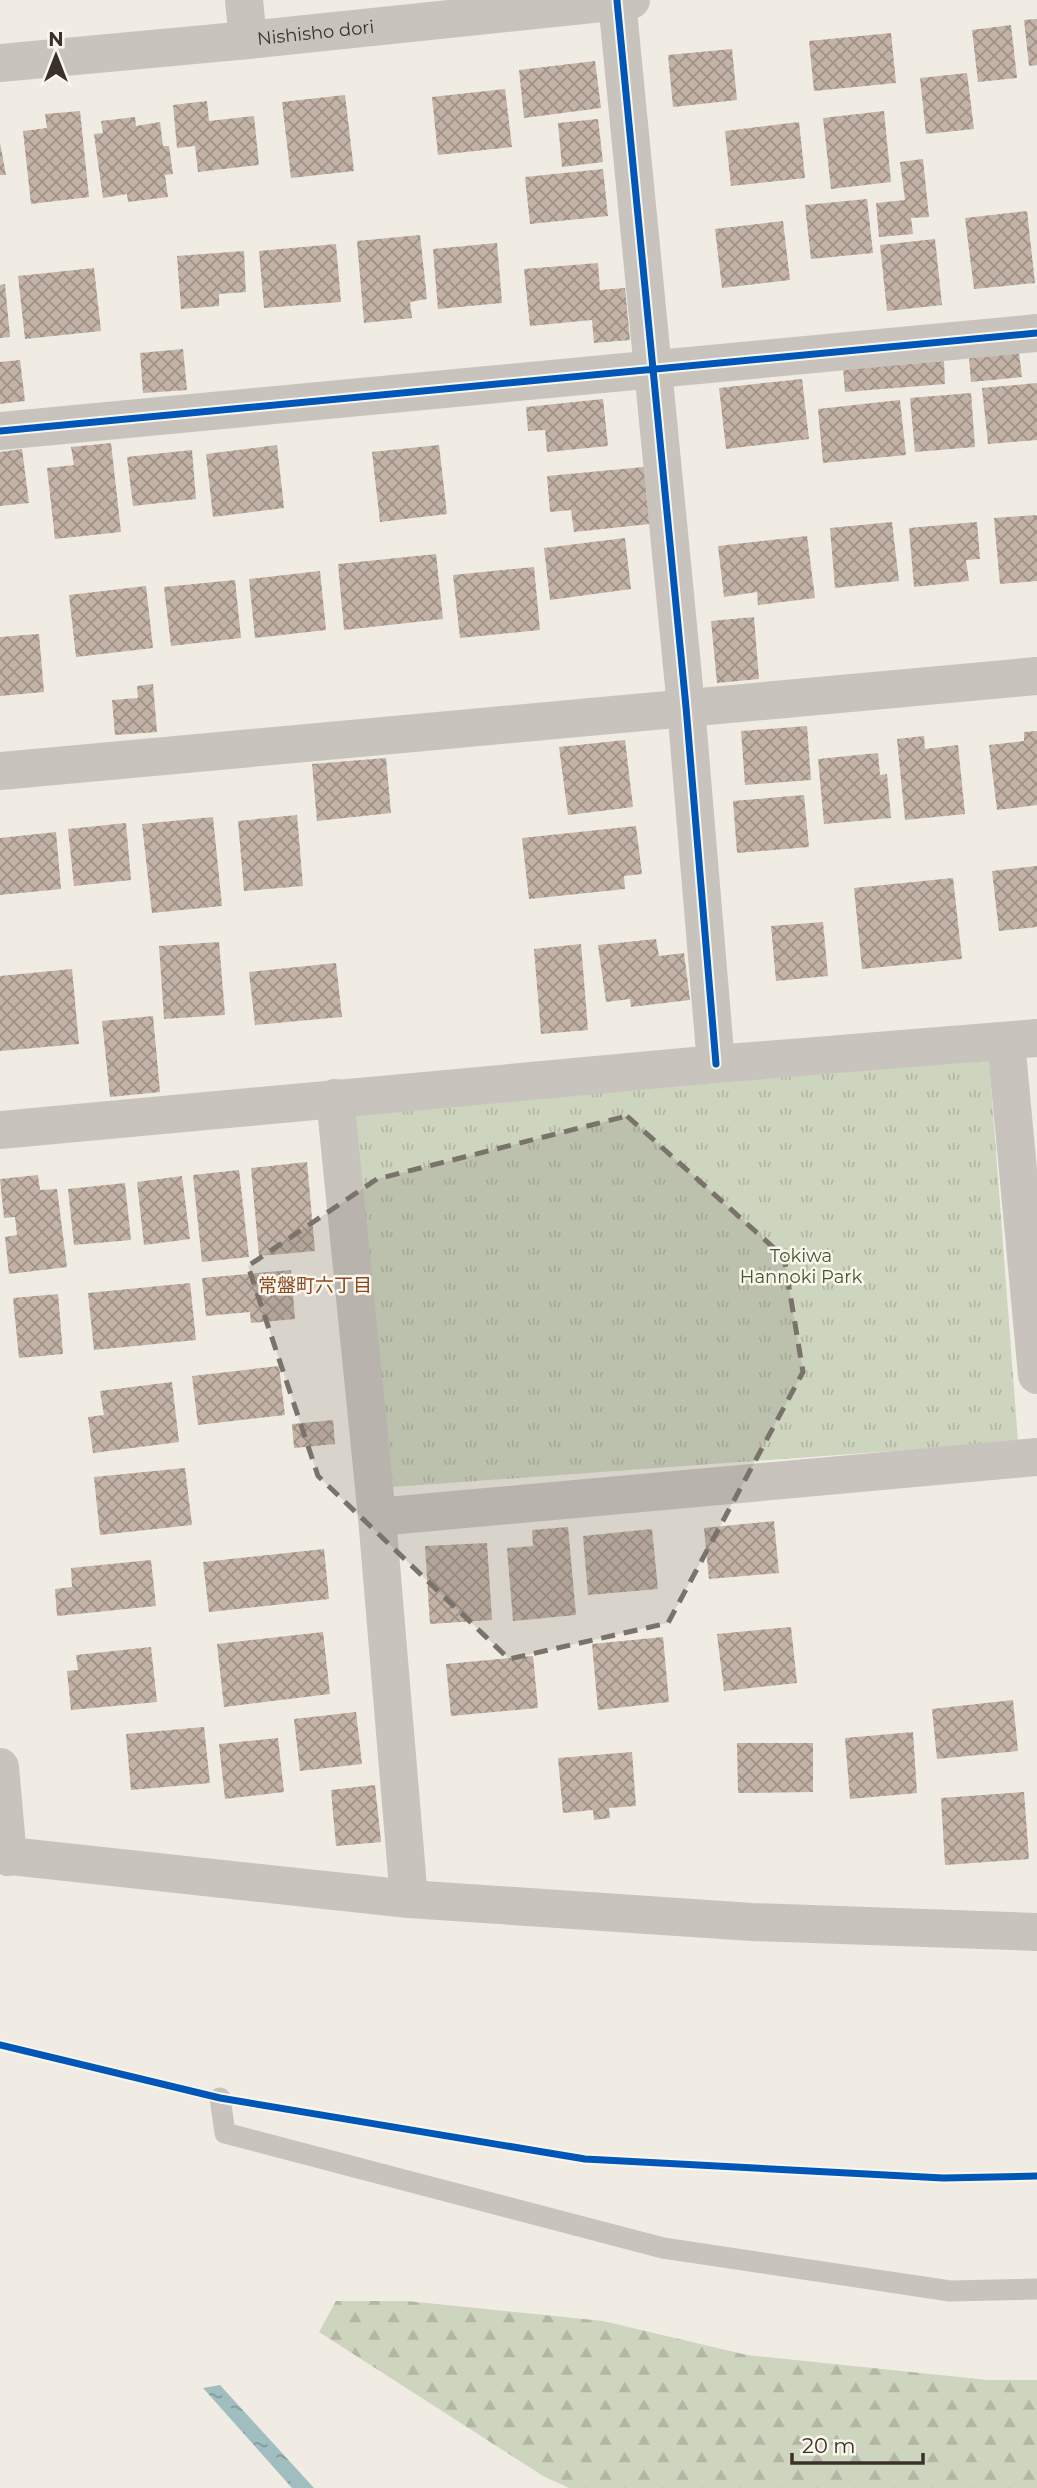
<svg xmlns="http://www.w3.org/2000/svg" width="1037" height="2488" font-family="Montserrat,'Noto Sans JP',sans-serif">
<defs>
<pattern id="grass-tufts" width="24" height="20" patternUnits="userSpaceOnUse" patternTransform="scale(1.75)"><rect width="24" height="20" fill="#ced5be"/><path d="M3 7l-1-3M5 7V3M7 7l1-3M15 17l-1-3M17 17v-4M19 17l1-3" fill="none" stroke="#b2b7a3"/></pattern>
<pattern id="forest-firs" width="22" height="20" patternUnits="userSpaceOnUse" patternTransform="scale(1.75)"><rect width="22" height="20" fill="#ced5be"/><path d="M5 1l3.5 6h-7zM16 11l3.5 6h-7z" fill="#b2b7a3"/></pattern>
<pattern id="water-ripples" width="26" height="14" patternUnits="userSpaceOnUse" patternTransform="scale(1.75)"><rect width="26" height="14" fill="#a0bdc0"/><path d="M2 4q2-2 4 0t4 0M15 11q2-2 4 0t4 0" fill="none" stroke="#839a9c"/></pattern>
<pattern id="building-cross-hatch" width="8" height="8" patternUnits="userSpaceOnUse" patternTransform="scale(1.75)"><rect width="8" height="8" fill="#c3b2a6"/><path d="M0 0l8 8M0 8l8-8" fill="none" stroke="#9f9187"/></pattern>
</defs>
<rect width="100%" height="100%" fill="#f0ece4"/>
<path fill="url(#grass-tufts)" d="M 989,1059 L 1018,1442 L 393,1487 L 352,1115 Z"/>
<path fill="url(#forest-firs)" d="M 336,2301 L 407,2301 L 603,2321 L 747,2355 L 988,2380 L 1037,2380 L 1037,2488 L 569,2488 L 543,2476 L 319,2332 Z"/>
<path fill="url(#water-ripples)" d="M 220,2385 L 314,2488 L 292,2488 L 203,2388 Z"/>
<path fill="url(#building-cross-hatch)" d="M 1037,19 L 1037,65 L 1029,66 L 1024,20 Z
M 1011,25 L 1017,78 L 978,82 L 972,30 Z
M 891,33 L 896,83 L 814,91 L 809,41 Z
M 732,49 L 737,100 L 673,107 L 668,55 Z
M 595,61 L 601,108 L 524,118 L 519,70 Z
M 967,73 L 974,129 L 926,134 L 920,78 Z
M 505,89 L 512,147 L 438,155 L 432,97 Z
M 345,95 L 354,171 L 291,178 L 282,102 Z
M 207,101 L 209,121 L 254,116 L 259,165 L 198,172 L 195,146 L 177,148 L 173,105 Z
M 80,111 L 89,197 L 31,204 L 23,131 L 47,128 L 45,114 Z
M 884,111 L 891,182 L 831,189 L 823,118 Z
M 135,117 L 136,126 L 160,122 L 163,146 L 169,146 L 173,174 L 165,175 L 168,197 L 128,202 L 127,194 L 103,198 L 94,134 L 103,133 L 101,121 Z
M 598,119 L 603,162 L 562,167 L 558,123 Z
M 799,122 L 805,178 L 731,186 L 725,131 Z
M 0,143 L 6,175 L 0,175 Z
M 923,159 L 929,217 L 911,218 L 913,234 L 879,237 L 876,203 L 905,200 L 900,162 Z
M 603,169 L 608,216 L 530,224 L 525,177 Z
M 867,199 L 873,253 L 811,259 L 805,205 Z
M 1027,211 L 1035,283 L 974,289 L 965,218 Z
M 783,221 L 790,280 L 722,288 L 715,229 Z
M 420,235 L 427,299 L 410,302 L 412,318 L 364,323 L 357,241 Z
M 935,239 L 942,305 L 887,311 L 880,245 Z
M 497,243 L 502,303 L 438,309 L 433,249 Z
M 336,244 L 341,302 L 264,308 L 259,251 Z
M 244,251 L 246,292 L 219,294 L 219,306 L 181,309 L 177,256 Z
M 598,263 L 600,290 L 625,288 L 630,340 L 594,343 L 592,320 L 530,326 L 524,269 Z
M 94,268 L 101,331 L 25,339 L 18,276 Z
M 5,284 L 10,337 L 0,338 L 0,285 Z
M 183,349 L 187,390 L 143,393 L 140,353 Z
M 1019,353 L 1022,377 L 971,382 L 969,358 Z
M 20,360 L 25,401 L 0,404 L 0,362 Z
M 944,361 L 945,384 L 845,392 L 843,369 Z
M 802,379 L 809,439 L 726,449 L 719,388 Z
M 1037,383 L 1037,440 L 988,444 L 982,388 Z
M 971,393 L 975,447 L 915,452 L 910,398 Z
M 603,399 L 608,446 L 547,452 L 545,430 L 528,431 L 526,407 Z
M 900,400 L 906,455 L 823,463 L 818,409 Z
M 111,443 L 121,532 L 55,539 L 47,468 L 74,465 L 71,447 Z
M 277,445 L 284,508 L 213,517 L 206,454 Z
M 439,445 L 447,514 L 380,522 L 372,452 Z
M 22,449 L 29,503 L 0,506 L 0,452 Z
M 192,450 L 196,499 L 133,506 L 127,457 Z
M 644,467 L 650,524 L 574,532 L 571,510 L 550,512 L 547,476 Z
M 1037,515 L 1037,581 L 1000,584 L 994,518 Z
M 892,522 L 899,581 L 835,588 L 830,528 Z
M 977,522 L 980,559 L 966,560 L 969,581 L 914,587 L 909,528 Z
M 807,536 L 815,598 L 758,605 L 757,592 L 724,597 L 718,546 Z
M 625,538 L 631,589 L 550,600 L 544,548 Z
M 436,554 L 443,619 L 344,630 L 338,564 Z
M 534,567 L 540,630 L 460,638 L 453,575 Z
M 320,571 L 326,630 L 255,638 L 249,579 Z
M 235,580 L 241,638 L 171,646 L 164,587 Z
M 146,586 L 153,648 L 76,657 L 69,595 Z
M 754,617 L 759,679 L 717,683 L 711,621 Z
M 39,634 L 44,692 L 0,696 L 0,637 Z
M 153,684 L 157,732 L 115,735 L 112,700 L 138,698 L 137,686 Z
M 807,726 L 811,780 L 745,785 L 741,731 Z
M 1037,731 L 1037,805 L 997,810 L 989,745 L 1024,741 L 1024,732 Z
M 924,736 L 925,749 L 958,745 L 965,814 L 905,820 L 897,739 Z
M 625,740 L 633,807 L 568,815 L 559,747 Z
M 878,753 L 880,775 L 887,774 L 891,818 L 824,824 L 818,759 Z
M 386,758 L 391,813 L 317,821 L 312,764 Z
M 804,795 L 809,847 L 737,853 L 733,801 Z
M 297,815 L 303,886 L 244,891 L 238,821 Z
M 213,817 L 222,906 L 152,913 L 142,824 Z
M 126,823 L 131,880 L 74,886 L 68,829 Z
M 636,826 L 642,874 L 624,876 L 625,889 L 529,899 L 522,838 Z
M 56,832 L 61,889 L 0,895 L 0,838 Z
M 1037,866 L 1037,927 L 999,931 L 992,871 Z
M 953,878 L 962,959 L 862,969 L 854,888 Z
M 823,922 L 828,976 L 776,981 L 771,926 Z
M 656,939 L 659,956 L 684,953 L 690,1000 L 631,1007 L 630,999 L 606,1002 L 598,945 Z
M 219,942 L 225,1015 L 164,1019 L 159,946 Z
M 581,944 L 588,1030 L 541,1034 L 534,949 Z
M 336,963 L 342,1017 L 255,1025 L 249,972 Z
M 72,969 L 79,1044 L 0,1051 L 0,976 Z
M 153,1016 L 160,1092 L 110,1097 L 102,1021 Z
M 307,1162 L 315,1251 L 259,1256 L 251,1168 Z
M 239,1170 L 249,1257 L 202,1262 L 193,1175 Z
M 38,1175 L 40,1190 L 57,1189 L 67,1267 L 9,1274 L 5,1237 L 17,1235 L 15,1217 L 4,1218 L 0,1179 Z
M 182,1176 L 190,1239 L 144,1245 L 137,1182 Z
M 125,1183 L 131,1240 L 74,1245 L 68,1189 Z
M 291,1270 L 295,1319 L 251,1323 L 250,1312 L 206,1316 L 202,1278 Z
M 190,1283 L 196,1340 L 94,1350 L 88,1293 Z
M 58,1294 L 63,1354 L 19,1358 L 13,1298 Z
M 279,1366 L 285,1415 L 198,1425 L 192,1376 Z
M 172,1382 L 179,1442 L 93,1453 L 88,1417 L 104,1415 L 100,1391 Z
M 333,1420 L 335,1444 L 294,1448 L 292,1424 Z
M 185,1468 L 192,1525 L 100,1535 L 94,1477 Z
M 774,1521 L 779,1573 L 709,1579 L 704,1528 Z
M 568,1527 L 576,1615 L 513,1621 L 507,1548 L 533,1546 L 532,1530 Z
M 652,1529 L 658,1589 L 588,1595 L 583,1536 Z
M 487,1543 L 492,1620 L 430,1624 L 425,1546 Z
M 324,1549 L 329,1599 L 209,1612 L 203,1562 Z
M 151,1560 L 156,1606 L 57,1616 L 55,1589 L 72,1587 L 71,1568 Z
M 791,1627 L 797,1683 L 724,1691 L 717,1634 Z
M 323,1632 L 330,1694 L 224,1707 L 217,1644 Z
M 663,1637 L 669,1702 L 598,1710 L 592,1644 Z
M 151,1647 L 157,1702 L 71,1710 L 67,1671 L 78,1670 L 76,1655 Z
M 533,1656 L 538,1708 L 451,1716 L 446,1664 Z
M 1013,1700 L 1018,1751 L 937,1759 L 932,1709 Z
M 356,1712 L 362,1764 L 300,1771 L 294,1719 Z
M 204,1727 L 210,1783 L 131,1790 L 126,1734 Z
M 913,1732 L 917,1793 L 850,1799 L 845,1738 Z
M 278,1738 L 284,1792 L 225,1799 L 219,1744 Z
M 737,1743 L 813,1743 L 813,1792 L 738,1793 Z
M 632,1752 L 636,1806 L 609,1808 L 610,1818 L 594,1820 L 593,1810 L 563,1813 L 558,1758 Z
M 375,1785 L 381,1842 L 336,1846 L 331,1790 Z
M 1024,1792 L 1029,1859 L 945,1865 L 941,1798 Z"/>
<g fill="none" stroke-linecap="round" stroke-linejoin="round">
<path stroke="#c8c4bd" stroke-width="21" d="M 220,2098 L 225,2133 L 663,2248 L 950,2291 L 1037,2289"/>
<g stroke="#c8c4bd" stroke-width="38">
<path d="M 244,0 L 248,40"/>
<path d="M 617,1 L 686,707 L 716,1064"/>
<path id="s1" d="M 0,63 L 248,40 L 631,0"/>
<path d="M 0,431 L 1037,333"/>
<path d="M 0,771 L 1037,676"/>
<path d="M 1006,1041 L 1037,1375"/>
<path d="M 335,1098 L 377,1517 L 409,1899"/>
<path d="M 0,1130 L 716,1064 L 1037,1038"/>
<path d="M 377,1517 L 1037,1457"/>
<path d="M 0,1767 L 8,1857"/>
<path d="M 0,1855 L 409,1899 L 752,1922 L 1037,1932"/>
</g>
<defs>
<path id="cycleway" d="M 617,1 L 686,707 L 716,1064
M 0,431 L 1037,333
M 0,2045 L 220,2098 L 585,2159 L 943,2178 L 1037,2176"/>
</defs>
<use href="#cycleway" stroke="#fbf6ed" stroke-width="11"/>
<use href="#cycleway" stroke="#0057b8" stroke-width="7"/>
</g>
<path fill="#7a736b" fill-opacity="0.2" stroke="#7a736b" stroke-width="5" stroke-dasharray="14 9" stroke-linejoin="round" d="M 627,1116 L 784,1257 L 803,1372 L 668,1623 L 509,1659 L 318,1476 L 248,1266 L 377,1179 Z"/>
<g text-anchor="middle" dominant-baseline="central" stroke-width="5" stroke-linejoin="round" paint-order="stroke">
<g font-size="18" fill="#3a322a" stroke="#fbf6ed">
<text stroke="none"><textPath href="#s1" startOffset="317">Nishisho dori</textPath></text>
</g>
<g font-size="18" fill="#43592e" stroke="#fbf6ed">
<text x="801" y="1256">Tokiwa<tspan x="801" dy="21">Hannoki Park</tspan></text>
</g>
<g font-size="19" fill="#8b4922" stroke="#fbf6ed">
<text x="315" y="1285">常盤町六丁目</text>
</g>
</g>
<g transform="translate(56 56)" stroke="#fbf6ed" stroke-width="5" paint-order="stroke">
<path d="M0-5L12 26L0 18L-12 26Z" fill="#3a322a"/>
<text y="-10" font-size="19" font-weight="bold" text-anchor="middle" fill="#3a322a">N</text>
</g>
<path d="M792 2453v10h131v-10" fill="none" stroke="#3a322a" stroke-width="3.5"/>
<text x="802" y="2453" font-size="21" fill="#3a322a" stroke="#fbf6ed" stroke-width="5" paint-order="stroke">20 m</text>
</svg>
